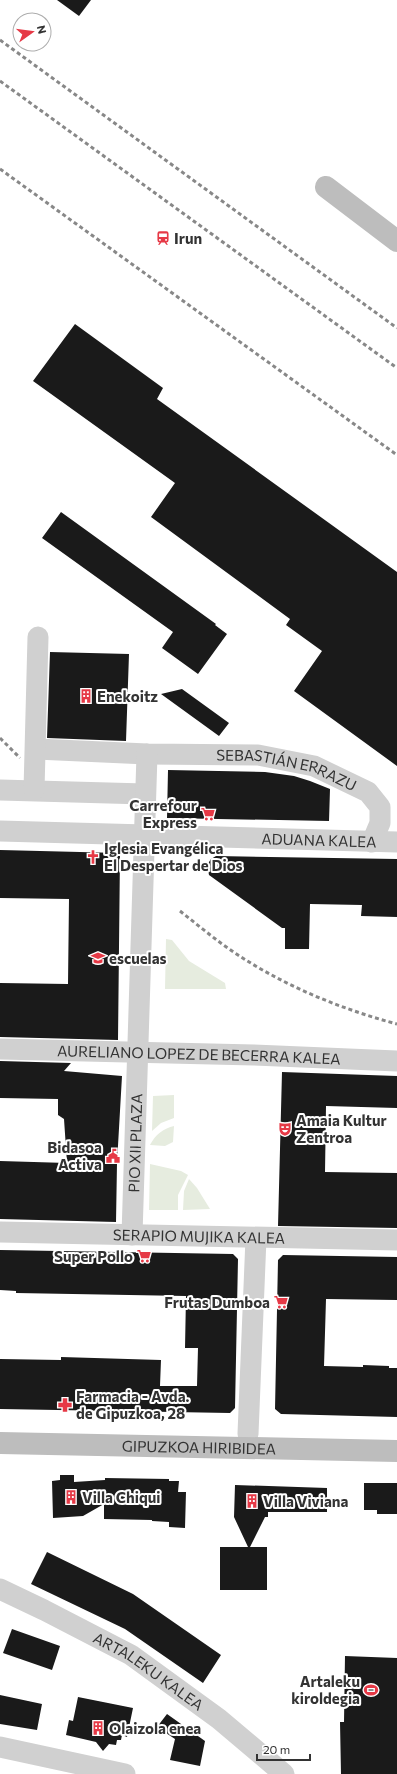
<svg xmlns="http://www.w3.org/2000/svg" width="397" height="1774" font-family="Commissioner,sans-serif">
<rect width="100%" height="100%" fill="#fff"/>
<path fill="#e6ecdf" d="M 166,939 L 172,940 L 189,961 L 225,983 L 226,989 L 165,989 Z
M 174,1095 L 174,1118 L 161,1123 L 152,1131 L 153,1096 Z
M 174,1126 L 173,1142 L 165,1146 L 150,1145 C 155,1135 164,1128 174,1126 Z
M 150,1164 L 181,1171 L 188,1175 L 178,1195 L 178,1210 L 149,1210 Z
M 189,1179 L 197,1188 L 210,1209 L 183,1210 L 184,1191 Z"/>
<path fill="#1a1a1a" d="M 57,0 L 91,0 L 79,16 Z
M 75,324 L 163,388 L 157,399 L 397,572 L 397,766 L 294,691 L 322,651 L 286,625 L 290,619 L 151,517 L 175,483 L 33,381 Z
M 61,512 L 216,624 L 215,625 L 227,634 L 198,674 L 162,648 L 173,632 L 42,538 Z
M 50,652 L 129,654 L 126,741 L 47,738 Z
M 182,689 L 229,723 L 219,736 L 161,694 Z
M 168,770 L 265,772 L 294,776 L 310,781 L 330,789 L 329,821 L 167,818 Z
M 0,850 L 120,853 L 118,1040 L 0,1037 L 0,983 L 68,984 L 69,899 L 0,898 Z
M 216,856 L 397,859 L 397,917 L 361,916 L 362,905 L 310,904 L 309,949 L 285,949 L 285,928 L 282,928 L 209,875 L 207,865 L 211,859 Z
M 0,1061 L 71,1063 L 64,1071 L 122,1076 L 117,1163 L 116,1222 L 0,1219 L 0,1161 L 67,1163 L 64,1119 L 58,1115 L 58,1099 L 0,1098 Z
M 282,1072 L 397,1076 L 397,1108 L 326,1106 L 325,1172 L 397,1173 L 397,1228 L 278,1226 Z
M 0,1250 L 233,1254 L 238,1259 L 235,1408 L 230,1413 L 0,1409 L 0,1359 L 61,1360 L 61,1357 L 161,1360 L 160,1386 L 197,1386 L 198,1348 L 185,1348 L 186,1296 L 16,1293 L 16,1291 L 0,1290 Z
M 283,1255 L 397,1257 L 397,1300 L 326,1299 L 324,1366 L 363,1367 L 363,1365 L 389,1366 L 389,1368 L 397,1368 L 397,1417 L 281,1414 L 275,1409 L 278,1260 Z
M 60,1475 L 74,1475 L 74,1482 L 105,1480 L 105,1478 L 169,1479 L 169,1481 L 179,1481 L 178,1492 L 186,1492 L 185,1528 L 169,1527 L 169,1522 L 152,1521 L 152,1520 L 104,1519 L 104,1504 L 83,1516 L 53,1518 L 52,1481 L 60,1480 Z
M 364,1483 L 397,1483 L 397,1514 L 377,1514 L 377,1510 L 364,1510 Z
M 235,1485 L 327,1488 L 327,1512 L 268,1512 L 268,1517 L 265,1517 L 250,1547 L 267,1547 L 267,1590 L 220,1590 L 220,1547 L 248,1547 L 234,1517 Z
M 47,1552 L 133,1594 L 221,1655 L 203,1683 L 125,1629 L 31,1584 Z
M 12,1629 L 60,1646 L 52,1670 L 3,1653 Z
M 345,1656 L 397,1658 L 397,1774 L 341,1774 L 340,1722 L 344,1722 Z
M 0,1695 L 42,1704 L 37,1730 L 0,1724 Z
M 78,1697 L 133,1708 L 127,1737 L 122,1735 L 121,1740 L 117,1740 L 116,1745 L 109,1744 L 103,1751 L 96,1742 L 66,1735 L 69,1720 L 73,1721 Z
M 167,1714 L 205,1741 L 200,1766 L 170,1760 L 175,1739 L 157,1727 Z"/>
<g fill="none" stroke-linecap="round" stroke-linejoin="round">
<g stroke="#d0d0d0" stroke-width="21">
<path id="s1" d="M 36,749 L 147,754 L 258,755 L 314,766 L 368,792 L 380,807 L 380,823 L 372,842"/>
<path d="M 0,790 L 145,794"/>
<path d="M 34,790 L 38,637"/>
<path id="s2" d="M 0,831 L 397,842"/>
<path id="s3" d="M 0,1049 L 254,1055 L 397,1061"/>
<path id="s4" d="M 0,1232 L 397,1240"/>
<path id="s5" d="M 132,1235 L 147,754"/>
<path d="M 248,1434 L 256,1238"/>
<path id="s6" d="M 0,1589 L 44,1610 L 131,1655 L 219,1719 L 284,1774"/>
<path d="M 0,1747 L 125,1774"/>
</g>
<g stroke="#bdbdbd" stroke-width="22">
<path d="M 326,187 L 397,241"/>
<path id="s7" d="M 0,1443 L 397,1451"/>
</g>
<path stroke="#888" stroke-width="3" stroke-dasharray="4 3" stroke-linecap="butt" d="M 0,40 L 397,328
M 0,81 L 397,368
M 0,169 L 397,455
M 0,738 L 20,758
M 180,911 C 199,926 218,942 238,955 C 287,987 341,1009 397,1024"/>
</g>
<defs>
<symbol id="station-bare" viewBox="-9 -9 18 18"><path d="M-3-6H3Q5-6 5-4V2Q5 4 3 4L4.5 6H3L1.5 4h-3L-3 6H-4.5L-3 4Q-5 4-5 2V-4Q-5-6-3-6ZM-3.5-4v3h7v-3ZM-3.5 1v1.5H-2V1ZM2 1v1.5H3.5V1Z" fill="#e63946" stroke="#fff" stroke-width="2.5" paint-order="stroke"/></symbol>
<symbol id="building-bare" viewBox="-9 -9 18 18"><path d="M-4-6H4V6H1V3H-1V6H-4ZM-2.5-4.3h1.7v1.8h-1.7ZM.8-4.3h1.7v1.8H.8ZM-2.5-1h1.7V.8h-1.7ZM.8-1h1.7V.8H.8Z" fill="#e63946" stroke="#fff" stroke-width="2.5" paint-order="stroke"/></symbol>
<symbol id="supermarket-bare" viewBox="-9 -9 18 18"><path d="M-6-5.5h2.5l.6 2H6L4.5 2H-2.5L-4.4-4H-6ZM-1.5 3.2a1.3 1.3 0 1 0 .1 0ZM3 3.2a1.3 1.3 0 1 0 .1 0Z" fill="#e63946" stroke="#fff" stroke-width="2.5" paint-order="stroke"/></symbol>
<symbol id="church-bare" viewBox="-9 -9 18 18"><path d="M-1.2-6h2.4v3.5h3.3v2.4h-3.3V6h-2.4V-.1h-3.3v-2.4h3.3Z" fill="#e63946" stroke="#fff" stroke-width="2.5" paint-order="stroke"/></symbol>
<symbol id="school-bare" viewBox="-9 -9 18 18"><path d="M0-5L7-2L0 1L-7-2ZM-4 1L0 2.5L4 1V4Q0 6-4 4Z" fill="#e63946" stroke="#fff" stroke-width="2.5" paint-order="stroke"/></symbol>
<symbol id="theatre-bare" viewBox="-9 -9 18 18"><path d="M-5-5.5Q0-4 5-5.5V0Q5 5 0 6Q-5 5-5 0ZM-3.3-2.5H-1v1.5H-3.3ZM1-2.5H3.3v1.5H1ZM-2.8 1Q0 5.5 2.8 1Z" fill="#e63946" stroke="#fff" stroke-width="2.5" paint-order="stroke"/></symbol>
<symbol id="civic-bare" viewBox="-9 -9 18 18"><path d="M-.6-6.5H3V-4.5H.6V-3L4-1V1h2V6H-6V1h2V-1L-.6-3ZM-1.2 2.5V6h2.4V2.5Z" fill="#e63946" stroke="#fff" stroke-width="2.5" paint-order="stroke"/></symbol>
<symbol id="pharmacy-bare" viewBox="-9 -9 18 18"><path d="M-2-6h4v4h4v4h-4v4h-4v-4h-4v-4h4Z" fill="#e63946" stroke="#fff" stroke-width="2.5" paint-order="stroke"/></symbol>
<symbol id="stadium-bare" viewBox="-9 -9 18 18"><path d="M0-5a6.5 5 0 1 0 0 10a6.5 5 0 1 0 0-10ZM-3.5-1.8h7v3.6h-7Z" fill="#e63946" stroke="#fff" stroke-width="2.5" paint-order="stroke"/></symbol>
</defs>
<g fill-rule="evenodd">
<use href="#station-bare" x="153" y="228" width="20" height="20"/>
<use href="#building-bare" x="76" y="686" width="20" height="20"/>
<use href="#supermarket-bare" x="198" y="804" width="20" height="20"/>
<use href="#church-bare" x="83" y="847" width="20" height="20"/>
<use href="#school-bare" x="88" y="948" width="20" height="20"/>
<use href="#theatre-bare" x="275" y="1119" width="20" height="20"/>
<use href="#civic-bare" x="103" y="1146" width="20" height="20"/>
<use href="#supermarket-bare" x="134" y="1246" width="20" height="20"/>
<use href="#supermarket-bare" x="271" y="1292" width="20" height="20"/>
<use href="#pharmacy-bare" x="55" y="1395" width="20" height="20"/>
<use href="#building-bare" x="61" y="1487" width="20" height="20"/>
<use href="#building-bare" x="242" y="1491" width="20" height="20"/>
<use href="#stadium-bare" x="361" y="1680" width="20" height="20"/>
<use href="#building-bare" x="88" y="1718" width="20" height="20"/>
</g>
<g text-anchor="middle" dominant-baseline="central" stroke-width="4" stroke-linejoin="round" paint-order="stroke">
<g font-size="15" font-weight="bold" fill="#333" stroke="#fff" text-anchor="start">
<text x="174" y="238">Irun</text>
<text x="97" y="696">Enekoitz</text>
<text x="197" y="805" text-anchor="end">Carrefour<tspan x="197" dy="17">Express</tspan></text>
<text x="104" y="848">Iglesia Evangélica<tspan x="104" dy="17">El Despertar de Dios</tspan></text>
<text x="109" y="958">escuelas</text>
<text x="296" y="1120">Amaia Kultur<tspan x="296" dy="17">Zentroa</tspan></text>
<text x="102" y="1147" text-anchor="end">Bidasoa<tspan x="102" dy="17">Activa</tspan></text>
<text x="133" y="1256" text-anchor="end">Super Pollo</text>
<text x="270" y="1302" text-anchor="end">Frutas Dumboa</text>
<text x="76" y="1396">Farmacia - Avda.<tspan x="76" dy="17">de Gipuzkoa, 28</tspan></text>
<text x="82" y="1497">Villa Chiqui</text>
<text x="263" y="1501">Villa Viviana</text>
<text x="360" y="1681" text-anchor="end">Artaleku<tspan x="360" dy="17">kiroldegia</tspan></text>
<text x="109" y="1728">Olaizola enea</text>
</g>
<g font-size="15" fill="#333" stroke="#fff">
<text stroke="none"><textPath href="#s1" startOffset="253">SEBASTIÁN ERRAZU</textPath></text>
<text stroke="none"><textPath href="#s2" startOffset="319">ADUANA KALEA</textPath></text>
<text stroke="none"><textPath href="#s3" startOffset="199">AURELIANO LOPEZ DE BECERRA KALEA</textPath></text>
<text stroke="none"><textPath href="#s5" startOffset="92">PIO XII PLAZA</textPath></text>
<text stroke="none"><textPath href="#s4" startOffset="199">SERAPIO MUJIKA KALEA</textPath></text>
<text stroke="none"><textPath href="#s7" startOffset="199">GIPUZKOA HIRIBIDEA</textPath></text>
<text stroke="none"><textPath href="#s6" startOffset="170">ARTALEKU KALEA</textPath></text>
</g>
</g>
<g transform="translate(32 32) rotate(76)"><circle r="19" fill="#ffffff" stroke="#adadad"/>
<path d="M0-3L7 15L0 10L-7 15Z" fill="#e63946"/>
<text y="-6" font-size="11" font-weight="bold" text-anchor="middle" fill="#333333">N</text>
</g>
<path d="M257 1754v6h53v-6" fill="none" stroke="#333333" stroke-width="2"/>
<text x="263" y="1754" font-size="12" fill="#333333" stroke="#ffffff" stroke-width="3" paint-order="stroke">20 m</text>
</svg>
